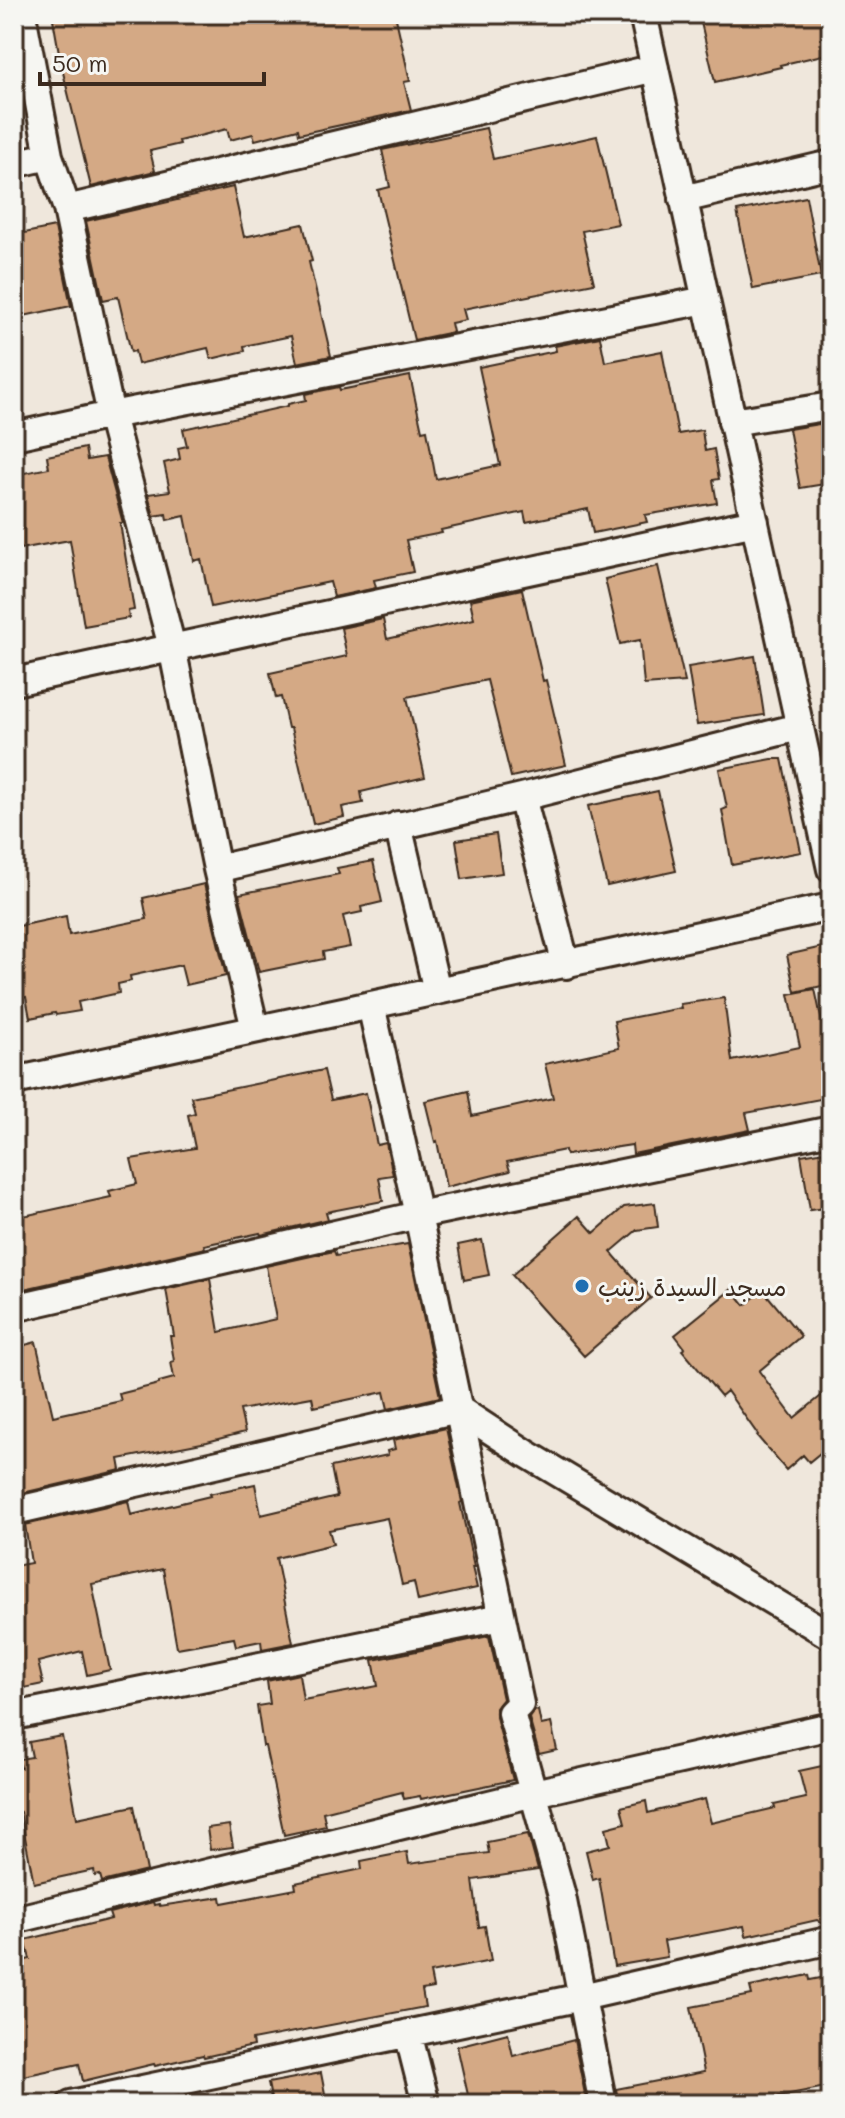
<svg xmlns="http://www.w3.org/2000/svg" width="845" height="2118" font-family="Mali,'Playpen Sans Arabic',sans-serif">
<rect width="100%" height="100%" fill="#efe7dc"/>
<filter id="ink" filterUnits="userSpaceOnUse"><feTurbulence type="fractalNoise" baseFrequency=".0125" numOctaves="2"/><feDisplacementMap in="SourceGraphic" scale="16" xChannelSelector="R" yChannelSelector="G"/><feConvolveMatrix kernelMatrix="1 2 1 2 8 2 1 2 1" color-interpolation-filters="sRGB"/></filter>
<g filter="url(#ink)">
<path fill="#d4a985" stroke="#3b2a1e" stroke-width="2" d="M 58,14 L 259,14 L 260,19 L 282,14 L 395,14 L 410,81 L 404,82 L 411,110 L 299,134 L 298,129 L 255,140 L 253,134 L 230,140 L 227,129 L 179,141 L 180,144 L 150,151 L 155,171 L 91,187 L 61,64 L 53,19 L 59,18 Z
M 699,14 L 768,14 L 770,21 L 803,14 L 831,14 L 831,53 L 780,65 L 781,67 L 715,82 Z
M 486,128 L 493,159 L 597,136 L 618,224 L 582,231 L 594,283 L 463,309 L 466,320 L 451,323 L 453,332 L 414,340 L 378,190 L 390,187 L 382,150 Z
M 233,187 L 244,237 L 303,224 L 312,261 L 309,262 L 331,356 L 297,363 L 291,336 L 244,346 L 245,351 L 211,359 L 208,348 L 138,364 L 135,351 L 131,352 L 118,297 L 103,300 L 86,221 Z
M 806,197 L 821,276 L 753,289 L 737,211 Z
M 55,227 L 71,306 L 14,318 L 14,235 Z
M 600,337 L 605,362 L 662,351 L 678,434 L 702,430 L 705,451 L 714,449 L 719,479 L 713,480 L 717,503 L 645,515 L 647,522 L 593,533 L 588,509 L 526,522 L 524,512 L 441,530 L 442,533 L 406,540 L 413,572 L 374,580 L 376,588 L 334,597 L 330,582 L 211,607 L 201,559 L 194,561 L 185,516 L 167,520 L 166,514 L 154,516 L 148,494 L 170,491 L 164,463 L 180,459 L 178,448 L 187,446 L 183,429 L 288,406 L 288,404 L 306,400 L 305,394 L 339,387 L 340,390 L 410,376 L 422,431 L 427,430 L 436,479 L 500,465 L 479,367 L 556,351 L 555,346 Z
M 831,422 L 831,483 L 800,488 L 789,429 Z
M 85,448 L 87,460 L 105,457 L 123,523 L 120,523 L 134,610 L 128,611 L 129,618 L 84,626 L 70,540 L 14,550 L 14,475 L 49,468 L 47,456 Z
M 658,566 L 685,682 L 644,685 L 640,640 L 620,644 L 605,579 Z
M 522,589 L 543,681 L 546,680 L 566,765 L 511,777 L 487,680 L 407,697 L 425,777 L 361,792 L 363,803 L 342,807 L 344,817 L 313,824 L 291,728 L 288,728 L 281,697 L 276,698 L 270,673 L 347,656 L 341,628 L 383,619 L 387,639 L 474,619 L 470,600 Z
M 755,656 L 764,715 L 697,725 L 688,667 Z
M 772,759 L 782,759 L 801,852 L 732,865 L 722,810 L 727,808 L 719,769 Z
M 658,791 L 676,871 L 607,886 L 588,806 Z
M 496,834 L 502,873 L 462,879 L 456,840 Z
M 373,861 L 382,902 L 361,907 L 362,912 L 343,916 L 350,947 L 323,952 L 324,959 L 259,972 L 239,894 L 339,874 L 337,868 Z
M 204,884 L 226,976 L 186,985 L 181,965 L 130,976 L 131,981 L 118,984 L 119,993 L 78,1002 L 80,1011 L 56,1015 L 55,1013 L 30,1018 L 26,997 L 14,999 L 14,927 L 66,916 L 69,935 L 147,919 L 143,898 Z
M 827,946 L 831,961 L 831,984 L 795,992 L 787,955 Z
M 815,989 L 827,1046 L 831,1046 L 831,1097 L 746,1113 L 750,1130 L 633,1154 L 632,1145 L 566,1155 L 565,1150 L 507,1162 L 510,1171 L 446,1187 L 437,1141 L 435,1142 L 425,1101 L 468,1091 L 472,1116 L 553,1098 L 545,1064 L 619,1048 L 614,1021 L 681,1008 L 680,1004 L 724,998 L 732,1061 L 800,1047 L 789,994 Z
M 324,1070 L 331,1100 L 366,1093 L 377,1145 L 386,1143 L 393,1175 L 379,1177 L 383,1201 L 326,1212 L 328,1219 L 261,1235 L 260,1233 L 204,1245 L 205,1248 L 24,1289 L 23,1284 L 14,1286 L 14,1218 L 111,1197 L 109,1191 L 137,1184 L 131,1159 L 195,1148 L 188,1115 L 195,1113 L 191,1097 Z
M 831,1150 L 831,1207 L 810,1210 L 801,1155 Z
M 655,1203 L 658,1227 L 637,1230 L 611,1252 L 651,1298 L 584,1356 L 512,1275 L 579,1216 L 594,1233 L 624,1207 Z
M 482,1240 L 489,1275 L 464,1280 L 458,1245 Z
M 408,1244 L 440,1397 L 388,1409 L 384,1392 L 314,1407 L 312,1397 L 240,1410 L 245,1432 L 207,1442 L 119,1459 L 121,1470 L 14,1495 L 14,1348 L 36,1342 L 53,1416 L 121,1401 L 119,1394 L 159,1384 L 159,1382 L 174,1378 L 171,1362 L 174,1361 L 170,1336 L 174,1336 L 166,1289 L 210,1279 L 219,1332 L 276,1319 L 266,1266 L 334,1251 L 336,1256 Z
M 732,1289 L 745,1305 L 763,1290 L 801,1336 L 759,1371 L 794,1418 L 831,1388 L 831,1444 L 809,1462 L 803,1455 L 786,1470 L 757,1436 L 758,1435 L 727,1391 L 721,1396 L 682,1350 L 685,1348 L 675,1335 Z
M 446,1428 L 462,1502 L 460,1503 L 474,1567 L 472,1567 L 477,1588 L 418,1601 L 414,1582 L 402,1585 L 387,1518 L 329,1530 L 333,1544 L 276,1558 L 293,1643 L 262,1649 L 261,1641 L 236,1646 L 234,1638 L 177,1648 L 163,1569 L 92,1584 L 110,1670 L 87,1675 L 82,1651 L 38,1662 L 43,1684 L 14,1690 L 14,1566 L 31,1563 L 25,1525 L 128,1501 L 131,1515 L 210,1496 L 209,1494 L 255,1484 L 261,1515 L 337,1497 L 331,1467 L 388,1455 L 387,1451 L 395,1449 L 393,1440 Z
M 489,1636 L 503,1699 L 496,1708 L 496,1717 L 513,1780 L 421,1799 L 420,1796 L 404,1799 L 402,1792 L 323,1812 L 326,1826 L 284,1835 L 265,1746 L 263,1746 L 257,1706 L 270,1704 L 267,1681 L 299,1674 L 303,1700 L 378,1686 L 373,1660 Z
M 538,1710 L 541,1725 L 551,1723 L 557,1750 L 539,1754 L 529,1718 L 534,1711 Z
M 62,1736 L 77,1818 L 134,1806 L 147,1871 L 102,1882 L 100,1875 L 95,1876 L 94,1870 L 34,1883 L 20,1812 L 14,1813 L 14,1769 L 21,1768 L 19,1759 L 32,1757 L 29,1742 Z
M 831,1764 L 831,1924 L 825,1925 L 817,1920 L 746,1936 L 744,1926 L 664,1941 L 667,1957 L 614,1966 L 599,1878 L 593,1880 L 586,1851 L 610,1845 L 606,1828 L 625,1823 L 621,1807 L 646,1801 L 648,1813 L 705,1799 L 711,1823 L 775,1808 L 774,1805 L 806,1798 L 799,1771 Z
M 229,1825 L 233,1847 L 210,1850 L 207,1828 Z
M 528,1834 L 538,1870 L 473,1880 L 479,1927 L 485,1926 L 491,1961 L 430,1973 L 433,1988 L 422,1990 L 425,2007 L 252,2040 L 253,2046 L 204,2057 L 203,2055 L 155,2066 L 154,2064 L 83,2081 L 79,2064 L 14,2078 L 14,1963 L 30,1959 L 25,1940 L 111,1919 L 109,1913 L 153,1902 L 154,1905 L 159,1904 L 160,1906 L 221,1897 L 222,1903 L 296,1889 L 295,1883 L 362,1869 L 361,1861 L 407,1852 L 409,1864 L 489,1853 L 487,1842 Z
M 809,1975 L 810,1980 L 831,1976 L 831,2086 L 769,2098 L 771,2104 L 619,2104 L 616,2089 L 704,2072 L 691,2007 L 752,1995 L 750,1987 Z
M 508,2033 L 513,2056 L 574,2040 L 587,2104 L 470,2104 L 457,2046 Z
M 321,2073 L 327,2104 L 272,2104 L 268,2083 Z"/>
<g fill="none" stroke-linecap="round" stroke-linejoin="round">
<defs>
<path id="minor" d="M 22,14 L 49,156 L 67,209 L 111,415 L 172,647 L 217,869 L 255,1029
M 643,14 L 831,869
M 14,164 L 49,156
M 683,199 L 831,164
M 67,209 L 655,68
M 732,422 L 831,406
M 14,436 L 111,415 L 706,300
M 14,682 L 755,522
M 522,797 L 566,965
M 398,825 L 437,991
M 217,869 L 522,797 L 799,727
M 371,1005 L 418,1215 L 520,1704 L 511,1713 L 562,1896 L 603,2104
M 14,1081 L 831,907
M 14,1308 L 418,1215 L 831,1130
M 14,1511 L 458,1409 L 527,1454 L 831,1636
M 14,1716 L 501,1617
M 14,1920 L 534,1793 L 831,1726
M 408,2033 L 426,2104
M 71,2104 L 582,1997 L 831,1940"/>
</defs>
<use href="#minor" stroke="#3b2a1e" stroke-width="32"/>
<use href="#minor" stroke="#f6f6f2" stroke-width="26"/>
</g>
</g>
<circle fill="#1f6fb2" stroke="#f6f6f2" stroke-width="3" cx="582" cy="1286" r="8"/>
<g text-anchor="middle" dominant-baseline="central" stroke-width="6" stroke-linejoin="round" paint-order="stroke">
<g font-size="24" fill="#3b2a1e" stroke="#f6f6f2" text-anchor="start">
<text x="598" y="1286">مسجد السيدة زينب</text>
</g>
</g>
<rect width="845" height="2118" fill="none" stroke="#f6f6f2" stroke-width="48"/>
<rect x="24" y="24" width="797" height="2070" fill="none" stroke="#3b2a1e" stroke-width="3" filter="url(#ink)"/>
<path d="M40 72v12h224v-12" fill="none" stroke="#3b2a1e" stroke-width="4"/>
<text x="52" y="72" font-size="24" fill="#3b2a1e" stroke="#f6f6f2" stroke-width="6" paint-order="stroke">50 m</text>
</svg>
